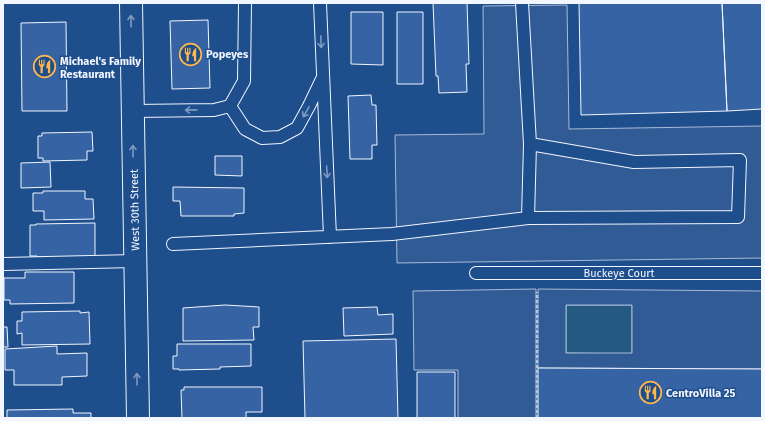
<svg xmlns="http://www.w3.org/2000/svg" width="765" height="421" font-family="'Fira Sans',sans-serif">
<rect width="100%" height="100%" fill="#1f4e8c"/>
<path fill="#245a82" stroke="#a8bbd7" d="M 566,305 L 632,305 L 632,354 L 566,353 Z"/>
<path fill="#305b95" stroke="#a8bbd7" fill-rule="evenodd" d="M 567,5 L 569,129 L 762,126 L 762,258 L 397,263 L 395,135 L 484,134 L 483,6 Z
M 536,289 L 536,418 L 458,418 L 458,370 L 414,370 L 413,291 Z
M 538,289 L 762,291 L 762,369 L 538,368 ZM 566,305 L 632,305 L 632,353 L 566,353 Z"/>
<path fill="#3563a3" stroke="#f2f6ff" d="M 433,3 L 467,3 L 469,64 L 466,64 L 467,92 L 439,93 L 438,76 L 436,76 Z
M 579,3 L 722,3 L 727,111 L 581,115 Z
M 722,3 L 762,3 L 762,109 L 727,111 Z
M 351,12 L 383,12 L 383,65 L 351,64 Z
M 397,12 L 423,12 L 423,84 L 397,84 Z
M 208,20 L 210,88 L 172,89 L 170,21 Z
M 66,22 L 67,111 L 22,111 L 21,23 Z
M 371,95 L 372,105 L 376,105 L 377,145 L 372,145 L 372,159 L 350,159 L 348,96 Z
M 92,132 L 93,151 L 87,151 L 87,160 L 43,161 L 43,158 L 38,158 L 38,136 L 42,136 L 42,133 Z
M 215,156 L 242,156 L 242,176 L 215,175 Z
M 50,162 L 51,187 L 21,188 L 21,163 Z
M 173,187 L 244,188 L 244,213 L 234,214 L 234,216 L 181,216 L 180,201 L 173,201 Z
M 43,191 L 85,191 L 85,199 L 93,199 L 94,219 L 44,220 L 44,211 L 33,211 L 33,193 L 43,193 Z
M 95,223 L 95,257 L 37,257 L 37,256 L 30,256 L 30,225 L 36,225 L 36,224 Z
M 25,272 L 74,272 L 74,303 L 10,304 L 10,300 L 4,300 L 4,278 L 25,278 Z
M 225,305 L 259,307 L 259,327 L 253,327 L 254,340 L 183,341 L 183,308 Z
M 377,307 L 378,315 L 393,314 L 393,334 L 344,336 L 343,308 Z
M 80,311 L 80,313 L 89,312 L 90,344 L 22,345 L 22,333 L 17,334 L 17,321 L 22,321 L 22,312 Z
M 3,327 L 7,327 L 8,347 L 3,347 Z
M 396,339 L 398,418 L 305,418 L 303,341 Z
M 177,344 L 251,344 L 251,366 L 220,367 L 220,369 L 179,370 L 179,369 L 173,369 L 173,356 L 177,356 Z
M 57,346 L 57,354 L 87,353 L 87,376 L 62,377 L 62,385 L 14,385 L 14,370 L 5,370 L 5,349 Z
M 538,368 L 762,369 L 762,418 L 538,418 Z
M 417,372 L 455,372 L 455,418 L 417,418 Z
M 184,387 L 262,387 L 262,412 L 246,412 L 246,418 L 182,418 L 181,390 L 184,390 Z
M 73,409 L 73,413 L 91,413 L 91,418 L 7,418 L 7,410 Z"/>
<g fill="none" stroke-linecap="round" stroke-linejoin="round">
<defs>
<path id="service" d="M 320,3 L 330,237
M 522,3 L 530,144 L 528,218 L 738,217 L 740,160 L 634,162 L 530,144
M 230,106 L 245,129 L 262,138 L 280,137 L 297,128 L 309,106 L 322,79
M 133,111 L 214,110 L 230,106 L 244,81 L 245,3
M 173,244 L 392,234 L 528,218
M 3,264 L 135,261
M 476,273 L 762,273"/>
<path id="minor" d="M 131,3 L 138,418"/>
</defs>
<use href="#service" stroke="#f2f6ff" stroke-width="14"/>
<use href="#minor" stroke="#f2f6ff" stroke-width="24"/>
<path stroke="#b3c4dc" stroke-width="2.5" stroke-dasharray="3 2" stroke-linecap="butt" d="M 537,418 L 537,292"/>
<use href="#service" stroke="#1f4e8c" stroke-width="12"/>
<use href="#minor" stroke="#1f4e8c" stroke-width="22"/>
</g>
<defs><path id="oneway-shaft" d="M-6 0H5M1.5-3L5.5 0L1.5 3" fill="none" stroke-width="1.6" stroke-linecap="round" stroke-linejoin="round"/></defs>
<g stroke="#7e9ac0">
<use href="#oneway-shaft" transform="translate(131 21) rotate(-91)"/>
<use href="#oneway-shaft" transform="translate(321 42) rotate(88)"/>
<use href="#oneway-shaft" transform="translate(191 110) rotate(179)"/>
<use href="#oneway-shaft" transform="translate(306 112) rotate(120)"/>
<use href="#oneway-shaft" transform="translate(133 151) rotate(-91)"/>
<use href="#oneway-shaft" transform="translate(327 172) rotate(87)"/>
<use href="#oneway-shaft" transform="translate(137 379) rotate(-91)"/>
</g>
<defs>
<symbol id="restaurant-ring" viewBox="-11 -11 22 22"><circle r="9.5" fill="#1f4e8c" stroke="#ffb74d" stroke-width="1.5"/><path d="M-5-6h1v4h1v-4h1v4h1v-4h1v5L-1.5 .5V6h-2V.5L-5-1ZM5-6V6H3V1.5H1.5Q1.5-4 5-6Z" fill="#ffb74d"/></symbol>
</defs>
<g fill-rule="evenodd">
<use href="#restaurant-ring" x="178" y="42" width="25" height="25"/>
<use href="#restaurant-ring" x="32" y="54" width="25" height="25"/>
<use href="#restaurant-ring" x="638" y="380" width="25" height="25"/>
</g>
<g text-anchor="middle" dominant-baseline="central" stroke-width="3" stroke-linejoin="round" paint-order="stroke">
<g font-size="11" font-weight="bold" fill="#f2f6ff" stroke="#1f4e8c" text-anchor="start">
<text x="206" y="54">Popeyes</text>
<text x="60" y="61">Michael's Family<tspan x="60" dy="13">Restaurant</tspan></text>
<text x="666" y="393">CentroVilla 25</text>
</g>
<g font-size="11" fill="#f2f6ff" stroke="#1f4e8c">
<text transform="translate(135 210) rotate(-91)">West 30th Street</text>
<text x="619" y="273">Buckeye Court</text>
</g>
</g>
<rect width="765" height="421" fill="none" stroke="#f2f6ff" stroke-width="8"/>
</svg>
